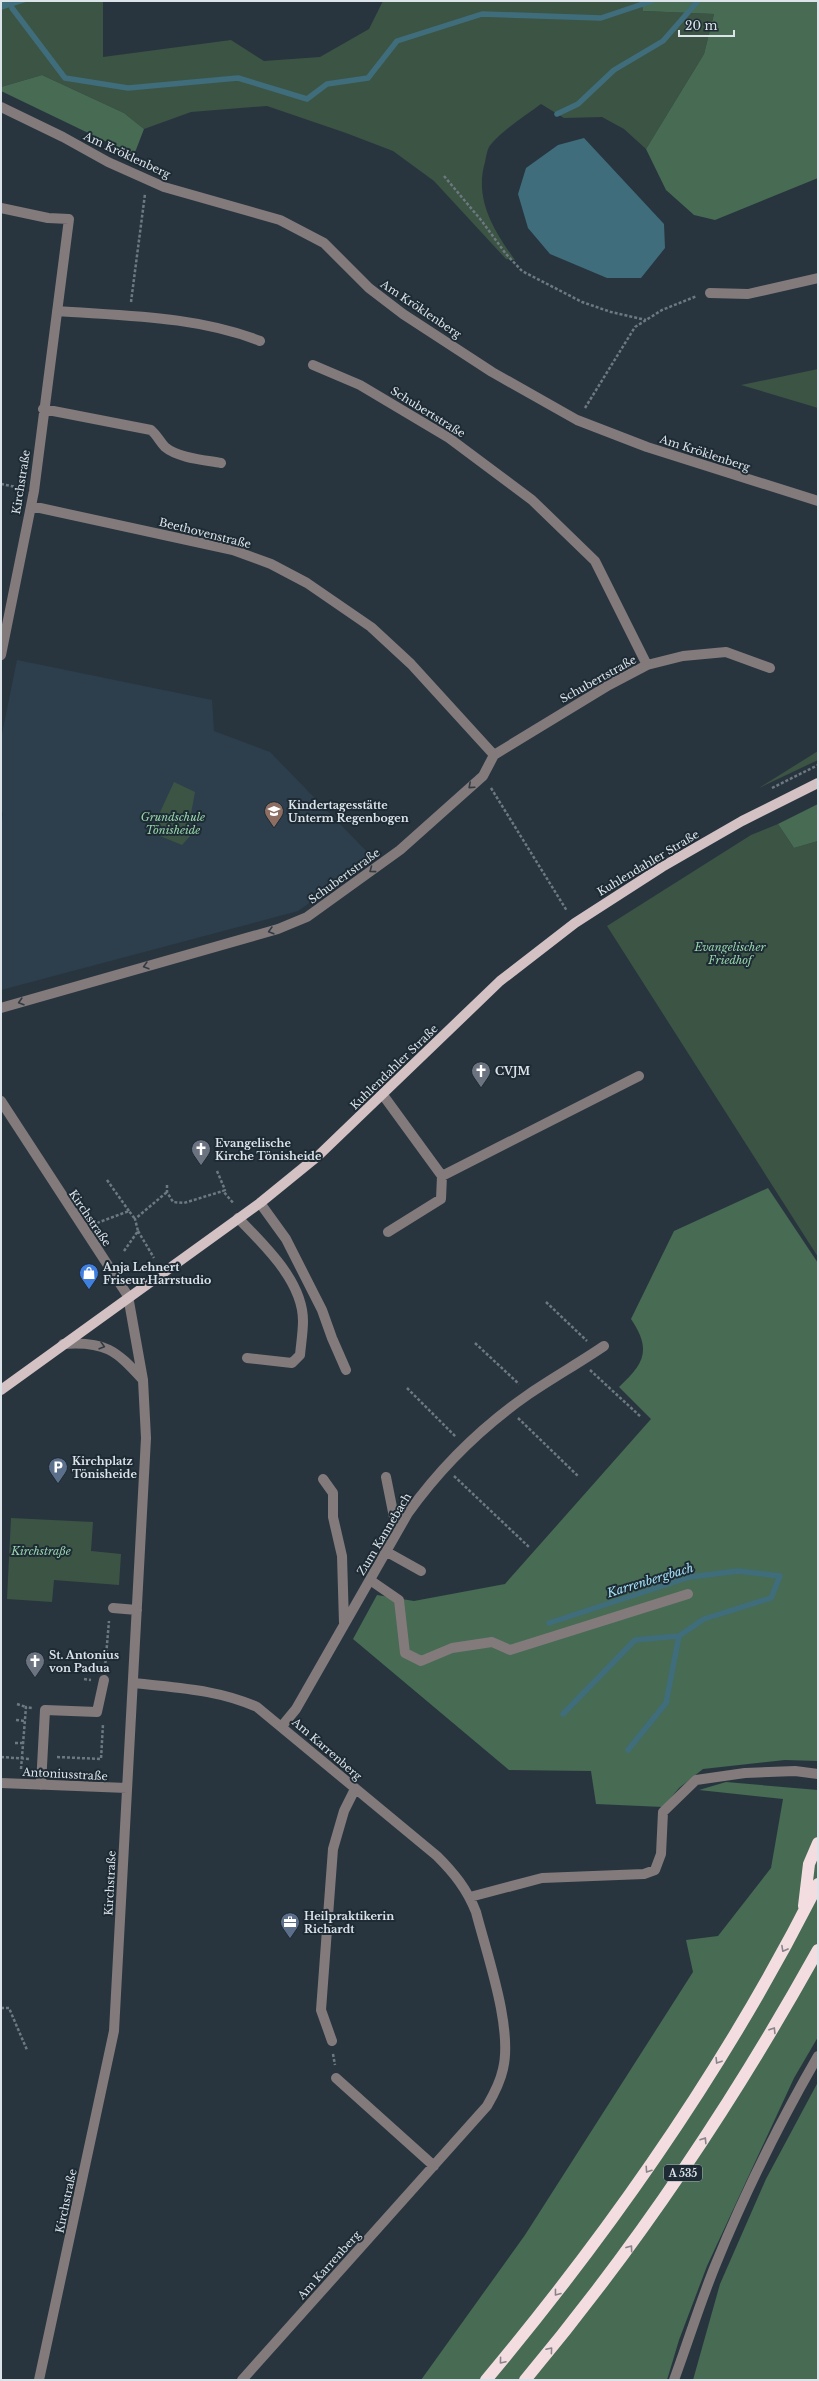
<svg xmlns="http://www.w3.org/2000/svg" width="819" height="2381" font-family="'Libre Baskerville',serif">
<rect width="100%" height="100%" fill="#28353f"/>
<path fill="#2d3f4d" d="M 17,660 L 212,700 L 214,731 L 270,752 L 373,858 L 298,911 L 1,990 L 1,830 L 3,813 L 1,812 L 1,739 Z"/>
<path fill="#3c5444" d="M 1,1 L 103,1 L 103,57 L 231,40 L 264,61 L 320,57 L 369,29 L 383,1 L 641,1 L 643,11 L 714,14 L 704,54 L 646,149 L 624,129 L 602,117 L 564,118 L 541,104 C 528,114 498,133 489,147 C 487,151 486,157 485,162 C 474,199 494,231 515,260 L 506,259 L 434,181 L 393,151 L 346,133 L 267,106 L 191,112 L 144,129 L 124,113 L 42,75 L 1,87 Z
M 818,369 L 818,408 L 741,385 Z
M 818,751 L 818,760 L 759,788 Z
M 174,782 L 195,792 L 190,819 L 191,835 L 182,845 L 160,836 L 155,823 Z
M 778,824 L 794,848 L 818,841 L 818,1257 L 607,926 L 751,835 Z
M 11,1518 L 93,1522 L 91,1551 L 121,1554 L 119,1585 L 54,1580 L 52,1602 L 7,1599 Z"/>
<path fill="#476b53" d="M 641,1 L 818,1 L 818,178 L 715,220 L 694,215 L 666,190 L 646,149 L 704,54 L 714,14 L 643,11 Z
M 42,75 L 124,113 L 144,129 L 134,155 L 1,91 L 1,87 Z
M 818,804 L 818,841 L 794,848 L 778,824 Z
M 768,1188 L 818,1263 L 818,1761 L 785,1760 L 703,1769 L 679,1788 L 663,1807 L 596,1804 L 591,1771 L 509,1770 L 353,1639 L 377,1595 L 414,1601 L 505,1584 L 651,1419 L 619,1387 C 644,1364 652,1350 631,1319 L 674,1231 Z
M 726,1782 L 818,1790 L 818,2037 L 794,2078 L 707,2266 L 679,2340 L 667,2380 L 421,2380 L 525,2235 L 693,1972 L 686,1940 L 718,1936 L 771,1868 L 783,1799 L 699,1790 Z
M 818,2082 L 818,2380 L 693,2380 L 720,2284 L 766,2179 Z"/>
<path fill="#3f6d7c" d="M 1,1 L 29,1 L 1,10 Z
M 584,138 L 664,224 L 665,248 L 641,278 L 607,278 L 550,254 L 528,228 L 518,194 L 526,168 L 558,145 Z"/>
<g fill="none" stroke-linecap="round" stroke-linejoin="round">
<path stroke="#3f6d7c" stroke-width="5.5" d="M 12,8 L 65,78 L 128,88 L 238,78 L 307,99 L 327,84 L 368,78 L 397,41 L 482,14 L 601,18 L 652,1
M 557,114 L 578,104 L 614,70 L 663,41 L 698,1
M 549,1623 L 690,1577 L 738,1571 L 780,1576 L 771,1598 L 704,1619 L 679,1636 L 666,1703 L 628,1750
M 563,1714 L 635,1640 L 679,1636"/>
<path stroke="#6d7880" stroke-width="2.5" stroke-dasharray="3 2" stroke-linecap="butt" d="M 444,176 L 481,220 L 506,254 L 522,271 L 582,302 L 611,312 L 646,320
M 131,302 L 145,194
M 585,408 L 635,327 L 662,310 L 697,296
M 1,484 L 21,488
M 491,788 L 567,911
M 772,788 L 818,765
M 217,1171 L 225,1190 L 223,1191 L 234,1204
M 107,1180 L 129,1211
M 167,1185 L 167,1192 L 173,1202 L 184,1203 L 223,1191
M 97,1223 L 129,1211 L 135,1219
M 138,1231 L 154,1258
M 124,1251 L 138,1231 L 135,1219 L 167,1192
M 546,1302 L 587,1341
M 475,1343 L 519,1384
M 590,1370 L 641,1417
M 407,1388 L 456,1437
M 518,1418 L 579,1477
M 454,1476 L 529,1547
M 105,1668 L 109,1621
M 84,1679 L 91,1680
M 17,1704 L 26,1707
M 16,1720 L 25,1721
M 15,1743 L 23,1743
M 1,1757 L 30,1759
M 57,1757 L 101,1759 L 103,1724
M 21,1769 L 26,1707 L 32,1708
M 1,2008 L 9,2008 L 27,2050
M 333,2054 L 335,2065"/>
<path stroke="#837a7c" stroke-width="10" d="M 1,107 L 63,137 L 108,162 L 164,187 L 280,220 L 324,243 L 369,288 L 403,314 L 492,372 L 577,420 L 647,447 L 818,501
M 1,208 L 48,218 L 69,219 L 34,491 L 1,655
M 710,293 L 748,294 L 818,278
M 57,311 C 125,316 197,316 260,341
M 313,365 L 360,385 L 449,438 L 532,500 L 595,561 L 647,665
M 43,409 L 151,430 C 157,435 160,442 165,447 C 178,458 205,460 221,463
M 31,506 L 233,550 L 271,564 L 307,583 L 371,627 L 411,664 L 494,755
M 1,1008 L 278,929 L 307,917 L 400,850 L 483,776 L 494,755 L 609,685 L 647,665 L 683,656 L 726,652 L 770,668
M 383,1095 L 442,1176 L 639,1076
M 1,1101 L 128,1296 L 143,1380 L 146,1438 L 114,2031 L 39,2380
M 260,1203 L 286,1239 L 322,1310 L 332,1338 L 346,1370
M 238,1218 C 264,1245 303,1281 303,1321 C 303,1332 301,1344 300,1355 L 292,1363 L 247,1358
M 388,1232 L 441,1199 L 442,1176
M 63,1344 C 105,1341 116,1350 143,1380
M 386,1477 L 397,1532
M 323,1479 L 333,1493 L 333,1517 L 342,1556 L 344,1623
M 387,1552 L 421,1571
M 370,1580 L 399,1600 L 405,1653 L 421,1661 L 452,1648 L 492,1642 L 510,1650 L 688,1594
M 113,1608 L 137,1610
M 134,1683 C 176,1688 217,1689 257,1707 L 437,1856 C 454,1873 467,1889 476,1912 C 487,1955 513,2028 503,2069 C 500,2083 494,2094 487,2106 L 242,2380
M 282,1726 L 296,1709 L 408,1513 C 441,1467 483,1426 529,1394 C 554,1377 579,1363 604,1346
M 1,1783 L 127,1788
M 41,1785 L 45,1710 L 97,1712 L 104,1680
M 470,1897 L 542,1878 L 644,1874 L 655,1870 L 661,1854 L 663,1812 L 696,1780 L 745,1773 L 795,1771 L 818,1774
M 332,2041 L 321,2010 L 333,1849 L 344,1811 L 355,1789
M 336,2078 L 434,2166
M 674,2380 C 688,2342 700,2303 715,2266 C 743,2197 781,2120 818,2056"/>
<path stroke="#d3c1c4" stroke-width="10" d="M 1,1390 L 260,1203 L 319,1155 L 500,981 L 575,923 L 662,867 L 742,821 L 818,783"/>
<path stroke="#f3dde0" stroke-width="12" d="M 804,1906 L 809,1864 L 818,1843
M 486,2380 C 614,2227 728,2063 818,1884
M 525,2380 C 638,2245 733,2103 818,1950"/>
</g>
<defs><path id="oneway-chevron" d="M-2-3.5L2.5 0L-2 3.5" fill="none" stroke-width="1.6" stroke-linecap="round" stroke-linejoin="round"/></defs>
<g stroke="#323b42">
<use href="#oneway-chevron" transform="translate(471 786) rotate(138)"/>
<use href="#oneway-chevron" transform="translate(372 870) rotate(144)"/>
<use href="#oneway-chevron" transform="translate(271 931) rotate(164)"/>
<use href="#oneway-chevron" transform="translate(146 966) rotate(164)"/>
<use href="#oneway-chevron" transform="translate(21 1002) rotate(163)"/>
<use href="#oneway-chevron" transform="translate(102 1346) rotate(16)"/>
</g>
<g stroke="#88848a">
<use href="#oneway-chevron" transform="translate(784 1949) rotate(119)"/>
<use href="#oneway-chevron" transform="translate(773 2030) rotate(-58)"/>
<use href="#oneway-chevron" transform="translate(718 2061) rotate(122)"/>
<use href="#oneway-chevron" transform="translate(704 2140) rotate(-57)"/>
<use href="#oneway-chevron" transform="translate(648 2170) rotate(124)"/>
<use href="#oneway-chevron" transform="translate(630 2248) rotate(-54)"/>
<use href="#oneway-chevron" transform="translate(557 2293) rotate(128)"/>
<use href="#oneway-chevron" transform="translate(550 2350) rotate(-50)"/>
<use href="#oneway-chevron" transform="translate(502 2361) rotate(130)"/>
</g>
<defs>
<symbol id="school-pin" viewBox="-11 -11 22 30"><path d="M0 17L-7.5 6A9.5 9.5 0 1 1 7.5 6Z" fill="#8d6e63" stroke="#1e2b34"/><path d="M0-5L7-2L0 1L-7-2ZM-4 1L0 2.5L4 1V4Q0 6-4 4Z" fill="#fff"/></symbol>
<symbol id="church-pin" viewBox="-11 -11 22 30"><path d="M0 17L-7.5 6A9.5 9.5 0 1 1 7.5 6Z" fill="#6b7280" stroke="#1e2b34"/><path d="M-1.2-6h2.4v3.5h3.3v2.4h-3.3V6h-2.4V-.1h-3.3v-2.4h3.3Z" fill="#fff"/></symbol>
<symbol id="shop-pin" viewBox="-11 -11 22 30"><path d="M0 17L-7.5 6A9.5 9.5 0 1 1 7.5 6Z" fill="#3f7fe0" stroke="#1e2b34"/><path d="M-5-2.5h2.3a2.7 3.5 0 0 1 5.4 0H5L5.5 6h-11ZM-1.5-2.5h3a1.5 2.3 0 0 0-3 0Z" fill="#fff"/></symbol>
<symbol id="parking-pin" viewBox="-11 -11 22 30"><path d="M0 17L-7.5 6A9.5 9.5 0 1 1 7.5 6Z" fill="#5c6f8a" stroke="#1e2b34"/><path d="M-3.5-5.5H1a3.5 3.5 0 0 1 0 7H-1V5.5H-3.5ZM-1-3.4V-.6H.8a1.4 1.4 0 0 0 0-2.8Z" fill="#fff"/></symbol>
<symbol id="office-pin" viewBox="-11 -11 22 30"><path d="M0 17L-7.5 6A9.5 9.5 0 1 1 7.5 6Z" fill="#5c6f8a" stroke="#1e2b34"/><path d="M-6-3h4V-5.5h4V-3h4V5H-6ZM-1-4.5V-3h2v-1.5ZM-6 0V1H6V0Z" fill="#fff"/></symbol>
</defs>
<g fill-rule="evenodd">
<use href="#school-pin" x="263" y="800" width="22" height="30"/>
<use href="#church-pin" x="470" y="1060" width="22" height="30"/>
<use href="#church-pin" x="190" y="1138" width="22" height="30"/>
<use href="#shop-pin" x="78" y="1262" width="22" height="30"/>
<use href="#parking-pin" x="47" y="1456" width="22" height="30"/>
<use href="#church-pin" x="24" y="1650" width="22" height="30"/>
<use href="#office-pin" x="279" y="1911" width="22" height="30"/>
</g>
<g text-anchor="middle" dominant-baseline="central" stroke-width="4" stroke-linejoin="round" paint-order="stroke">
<rect fill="#1e2b34" stroke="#a3acb3" stroke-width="1" x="664" y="2165" width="38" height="16" rx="3"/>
<g font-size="10" font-weight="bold" fill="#dce4ea">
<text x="683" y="2173">A 535</text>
</g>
<g font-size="11" fill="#dce4ea" stroke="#1e2b34">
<text transform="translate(127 155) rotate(25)">Am Kröklenberg</text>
<text transform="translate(421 309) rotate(34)">Am Kröklenberg</text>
<text transform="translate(428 412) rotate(32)">Schubertstraße</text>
<text transform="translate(705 453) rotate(18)">Am Kröklenberg</text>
<text transform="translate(21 482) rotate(-81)">Kirchstraße</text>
<text transform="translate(205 533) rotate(14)">Beethovenstraße</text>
<text transform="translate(598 679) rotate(-29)">Schubertstraße</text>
<text transform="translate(648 863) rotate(-31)">Kuhlendahler Straße</text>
<text transform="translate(344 876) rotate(-36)">Schubertstraße</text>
<text transform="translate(394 1067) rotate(-44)">Kuhlendahler Straße</text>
<text transform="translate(90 1218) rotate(56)">Kirchstraße</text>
<text transform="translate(384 1534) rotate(-59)">Zum Kannebach</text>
<text transform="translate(327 1749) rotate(41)">Am Karrenberg</text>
<text transform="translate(65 1774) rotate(3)">Antoniusstraße</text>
<text transform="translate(110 1883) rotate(-87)">Kirchstraße</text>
<text transform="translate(66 2201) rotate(-78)">Kirchstraße</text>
<text transform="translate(329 2265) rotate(-48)">Am Karrenberg</text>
</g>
<g font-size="11" font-weight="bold" fill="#dce4ea" stroke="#1e2b34" text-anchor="start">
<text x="288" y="805">Kindertagesstätte<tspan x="288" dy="13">Unterm Regenbogen</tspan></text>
<text x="495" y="1071">CVJM</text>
<text x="215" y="1143">Evangelische<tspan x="215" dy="13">Kirche Tönisheide</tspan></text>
<text x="103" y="1267">Anja Lehnert<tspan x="103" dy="13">Friseur Harrstudio</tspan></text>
<text x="72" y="1461">Kirchplatz<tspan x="72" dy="13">Tönisheide</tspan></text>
<text x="49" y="1655">St. Antonius<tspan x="49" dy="13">von Padua</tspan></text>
<text x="304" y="1916">Heilpraktikerin<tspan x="304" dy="13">Richardt</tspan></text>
</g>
<g font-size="11" font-style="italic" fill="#97d5ab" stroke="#1e2b34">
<text x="173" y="817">Grundschule<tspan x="173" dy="13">Tönisheide</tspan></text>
<text x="730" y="947">Evangelischer<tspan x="730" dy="13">Friedhof</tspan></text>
<text x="41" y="1551">Kirchstraße</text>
</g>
<g font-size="12" font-style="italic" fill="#a5e2f8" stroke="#1e2b34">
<text transform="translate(650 1580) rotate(-17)">Karrenbergbach</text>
</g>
</g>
<rect width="819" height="2381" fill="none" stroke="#dce4ea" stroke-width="4"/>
<path d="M679 30v6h55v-6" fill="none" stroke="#dce4ea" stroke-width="2"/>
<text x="685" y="30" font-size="12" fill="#dce4ea" stroke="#1e2b34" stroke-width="3" paint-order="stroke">20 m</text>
</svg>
